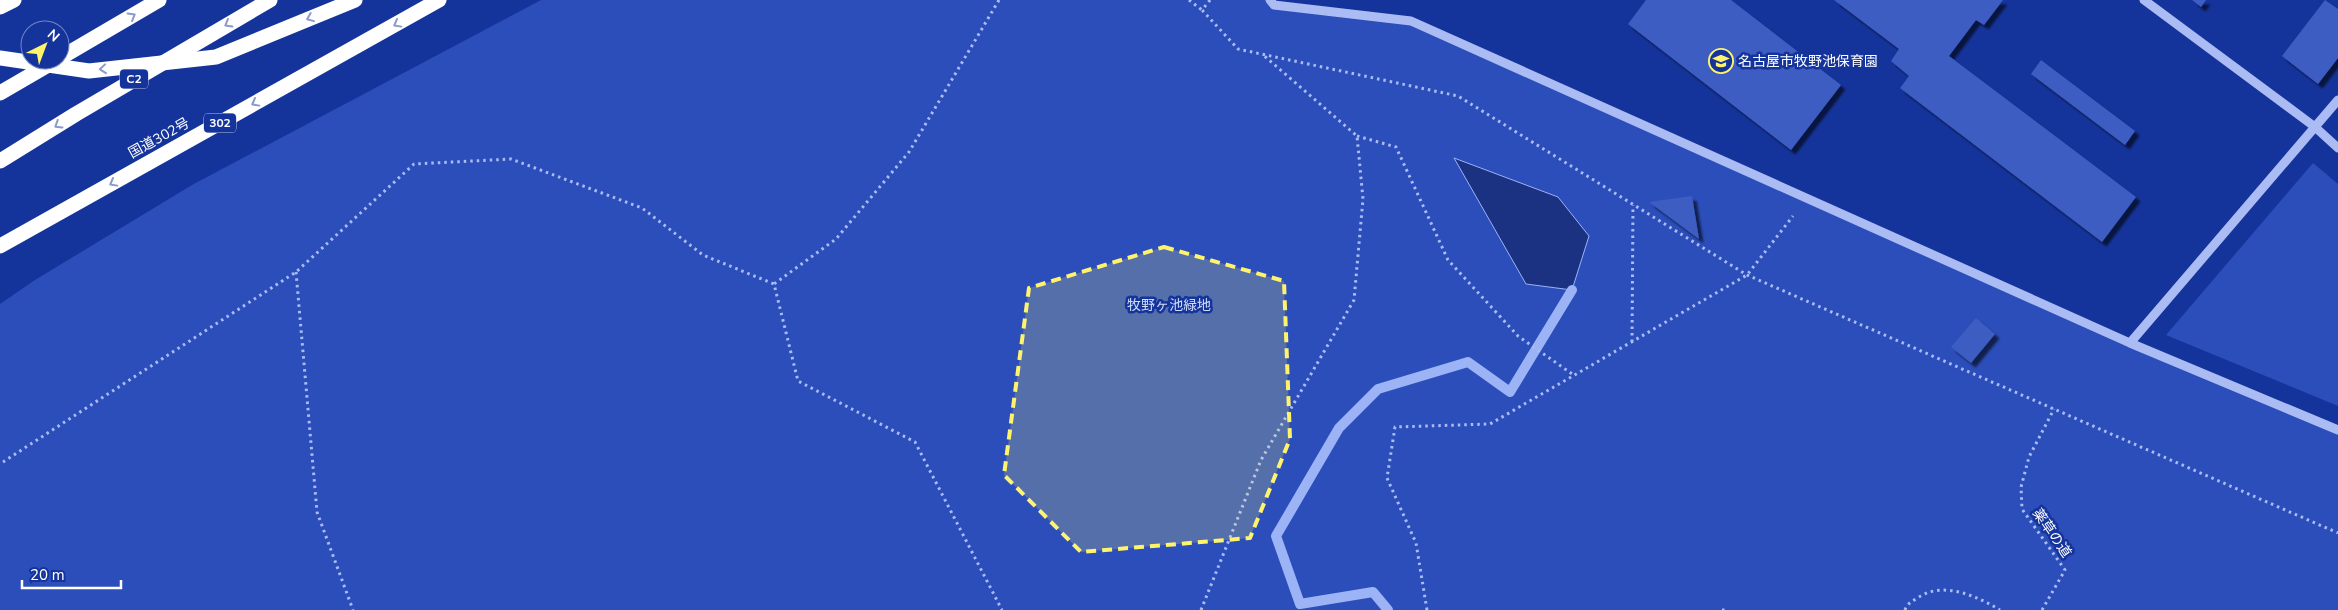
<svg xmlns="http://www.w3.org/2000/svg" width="2338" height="610" font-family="'Nunito Sans','Noto Sans JP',sans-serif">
<defs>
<filter id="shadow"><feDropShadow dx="4.5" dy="4.5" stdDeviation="1" flood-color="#0009"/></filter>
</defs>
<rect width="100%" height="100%" fill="#15349b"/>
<path fill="#2b4ebb" d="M 541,0 L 1270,0 L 1411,21 L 2138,346 L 2338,430 L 2338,610 L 0,610 L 0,304 L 35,280 L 192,185 Z
M 2313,163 L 2338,184 L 2338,406 L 2166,335 Z"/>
<path fill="#1b3282" stroke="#9cb3f6" d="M 1454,158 L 1558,197 L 1589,236 L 1572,290 L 1526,284 Z"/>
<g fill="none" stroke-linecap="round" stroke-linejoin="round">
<path stroke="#9cb3f6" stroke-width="10" d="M 1388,610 L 1373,592 L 1300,604 L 1276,536 L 1339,428 L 1378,389 L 1468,362 L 1510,392 L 1572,290"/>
</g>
<path fill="#3d5dc2" filter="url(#shadow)" d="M 1646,0 L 1731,0 L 1841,85 L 1791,150 L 1628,24 Z
M 1834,0 L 2003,0 L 1984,25 L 1976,20 L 1949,56 L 2136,197 L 2102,242 L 1900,88 L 1909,76 L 1891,61 L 1899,49 Z
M 2192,0 L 2206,0 L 2201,7 Z
M 2325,0 L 2338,9 L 2338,58 L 2318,84 L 2282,56 Z
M 2041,60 L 2135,131 L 2125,145 L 2031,74 Z
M 1692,196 L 1699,239 L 1649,202 Z
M 1976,318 L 1995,334 L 1971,363 L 1951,347 Z"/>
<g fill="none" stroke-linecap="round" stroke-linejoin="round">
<path stroke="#aabcf3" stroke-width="3" stroke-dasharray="2.5 4" stroke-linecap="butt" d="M 999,0 L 909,152 L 836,239 L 774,284 L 798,381 L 915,442 L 1002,610
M 1189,0 L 1202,10
M 1210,0 L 1202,10 L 1238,49 L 1458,96 L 1747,275 L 2338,533
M 1357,136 L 1396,147 L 1448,260 L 1518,336 L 1575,376
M 296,272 L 317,512 L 353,610
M 1632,342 L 1633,205
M 3,462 L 296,272 L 414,164 L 511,159 L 642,208 L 703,255 L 774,284
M 1201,610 L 1261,460 L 1354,300 L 1363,199 L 1357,136 L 1262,54
M 1427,610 L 1416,543 L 1387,478 L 1395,427 L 1490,424 L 1747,275 L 1793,216
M 1722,610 L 1726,610
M 1905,610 C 1907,603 1913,601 1919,597 C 1943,581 1977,596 2000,610
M 2042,610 L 2065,570 L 2022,509 L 2021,487 L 2029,457 L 2054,409"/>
<path stroke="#aabcf3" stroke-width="9" d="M 1270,0 L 1274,5 L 1411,21 L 2130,343 L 2338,430
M 2144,0 L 2315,127 L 2338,148
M 2130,343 L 2338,100"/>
<path stroke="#fff" stroke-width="15" d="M 0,7 L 14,0
M 60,58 L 159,0
M 0,93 L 55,61
M 0,161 L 76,114 L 270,0
M 0,246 L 439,0"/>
<path stroke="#fff" stroke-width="15" d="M 0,58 L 89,71 L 216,57 L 355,0"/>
</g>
<defs><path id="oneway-chevron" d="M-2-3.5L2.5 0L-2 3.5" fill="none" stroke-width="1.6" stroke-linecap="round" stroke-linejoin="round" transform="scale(1.25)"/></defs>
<g stroke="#8a9acd">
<use href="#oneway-chevron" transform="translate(132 16) rotate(-30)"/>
<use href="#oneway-chevron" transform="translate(310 18) rotate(158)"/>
<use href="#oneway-chevron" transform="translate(228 24) rotate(150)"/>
<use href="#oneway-chevron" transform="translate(397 24) rotate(151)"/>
<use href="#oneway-chevron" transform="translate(103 69) rotate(174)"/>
<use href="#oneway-chevron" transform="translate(255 103) rotate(151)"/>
<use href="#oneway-chevron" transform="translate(58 125) rotate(148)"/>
<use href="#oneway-chevron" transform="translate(113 183) rotate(151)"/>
</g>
<path fill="#fff36c" fill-opacity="0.2" stroke="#fff36c" stroke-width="4" stroke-dasharray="10 6" stroke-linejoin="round" d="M 1164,247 L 1284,281 L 1290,439 L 1250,538 L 1081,552 L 1004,475 L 1029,288 Z"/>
<defs>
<symbol id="school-ring" viewBox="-11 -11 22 22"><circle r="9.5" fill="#15349b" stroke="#fff36c" stroke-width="1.5"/><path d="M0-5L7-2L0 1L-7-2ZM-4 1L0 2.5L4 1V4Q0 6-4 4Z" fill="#fff36c"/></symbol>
</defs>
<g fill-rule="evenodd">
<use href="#school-ring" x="1707" y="47" width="28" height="28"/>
</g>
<g text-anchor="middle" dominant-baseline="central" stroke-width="5" stroke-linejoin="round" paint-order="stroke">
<g fill="#15349b" stroke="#b9c2e1" stroke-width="1">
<rect x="120" y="69.5" width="28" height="19" rx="4"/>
<rect x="204" y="113.5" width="32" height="19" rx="4"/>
</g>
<g font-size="12" font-weight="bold" fill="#fff">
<text x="134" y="79">C2</text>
<text x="220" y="123">302</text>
</g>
<g font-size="14" fill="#fff" stroke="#15349b" text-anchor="start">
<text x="1738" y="61">名古屋市牧野池保育園</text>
</g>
<g font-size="14" fill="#fff" stroke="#15349b">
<text transform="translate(159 138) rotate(-29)">国道302号</text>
<text transform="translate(2052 533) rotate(55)">薬草の道</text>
</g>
<g font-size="14" fill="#d2ddfd" stroke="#15349b">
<text x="1169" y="305">牧野ヶ池緑地</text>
</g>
</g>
<g transform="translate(45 45) rotate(42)"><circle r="24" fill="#15349b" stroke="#7385c3"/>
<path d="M0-4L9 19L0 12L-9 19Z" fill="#fff36c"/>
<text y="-8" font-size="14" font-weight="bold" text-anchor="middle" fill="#ffffff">N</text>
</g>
<path d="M22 580v8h99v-8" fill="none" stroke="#ffffff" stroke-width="2.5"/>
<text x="30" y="580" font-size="15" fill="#ffffff" stroke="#15349b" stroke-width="4" paint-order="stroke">20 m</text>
</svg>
